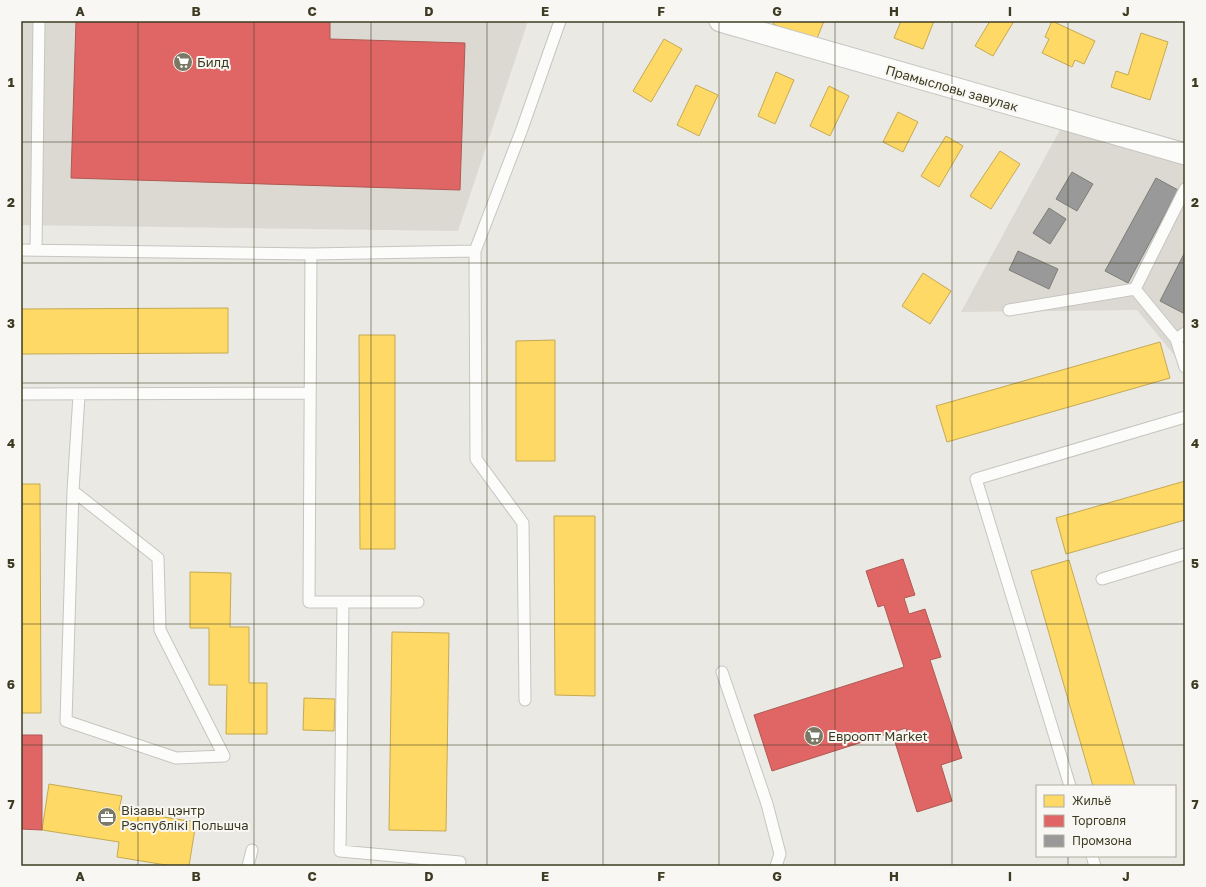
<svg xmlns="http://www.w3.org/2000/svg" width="1206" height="887" font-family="'Golos Text',sans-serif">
<rect width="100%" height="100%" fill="#eae9e4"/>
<path fill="#dbd9d2" d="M 21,21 L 528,21 L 458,231 L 21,225 Z
M 1061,128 L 1185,161 L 1185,368 L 1137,310 L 961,312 Z"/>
<path fill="#ffd966" stroke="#c5aa52" d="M 774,21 L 824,21 L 816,41 L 773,24 Z
M 901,21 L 934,21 L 923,49 L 894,38 Z
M 990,21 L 1014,21 L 993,56 L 975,46 Z
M 1052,21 L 1095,41 L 1084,64 L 1075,60 L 1072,67 L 1042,53 L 1049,39 L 1045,37 Z
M 1141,33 L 1168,42 L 1150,100 L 1111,87 L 1116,71 L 1128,75 Z
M 664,39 L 682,49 L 651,102 L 633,91 Z
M 776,72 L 794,80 L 775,124 L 758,116 Z
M 696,85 L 718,95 L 699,136 L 677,125 Z
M 829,86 L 849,96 L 830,136 L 810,126 Z
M 898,112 L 918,122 L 903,152 L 883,142 Z
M 946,136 L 963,146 L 939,187 L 921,176 Z
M 1000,151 L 1020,164 L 991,209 L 970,196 Z
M 923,273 L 951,291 L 930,324 L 902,306 Z
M 228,308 L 228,353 L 21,354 L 21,309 Z
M 359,335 L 395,335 L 395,549 L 360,549 Z
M 555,340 L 555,461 L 516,461 L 516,341 Z
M 1160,342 L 1170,378 L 947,442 L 936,406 Z
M 1185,481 L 1185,520 L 1066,554 L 1056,518 Z
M 21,484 L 40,484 L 41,713 L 21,713 Z
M 554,516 L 595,516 L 595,696 L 555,695 Z
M 1069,560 L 1135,786 L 1093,786 L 1031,571 Z
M 190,572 L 231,573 L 230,627 L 249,627 L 249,683 L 267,683 L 267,734 L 226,734 L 227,685 L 209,685 L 209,628 L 190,628 Z
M 392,632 L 449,633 L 446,831 L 389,830 Z
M 304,698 L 335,699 L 334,731 L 303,730 Z
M 49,784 L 122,796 L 119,810 L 196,822 L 189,866 L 172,866 L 117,857 L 119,842 L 42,830 Z"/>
<path fill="#e06666" stroke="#af5952" d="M 76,21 L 330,21 L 330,39 L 465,43 L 460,190 L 71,178 Z
M 903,559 L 915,595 L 904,598 L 909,614 L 925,609 L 941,657 L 930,660 L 962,758 L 941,765 L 952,801 L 917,812 L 894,739 L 908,735 L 906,728 L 772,771 L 754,715 L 904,667 L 884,605 L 878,607 L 866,571 Z
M 21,735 L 42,735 L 42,830 L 21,829 Z"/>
<path fill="#999" stroke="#7d7d75" d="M 1072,172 L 1093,184 L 1077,211 L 1056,199 Z
M 1156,178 L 1178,190 L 1128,283 L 1105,271 Z
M 1049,208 L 1066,219 L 1050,244 L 1033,233 Z
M 1018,251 L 1058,269 L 1049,289 L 1009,270 Z
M 1185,252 L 1185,314 L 1160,301 Z"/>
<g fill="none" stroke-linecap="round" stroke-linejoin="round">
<defs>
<path id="lane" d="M 1185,189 L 1135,289 L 1176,339 L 1185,367
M 21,250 L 311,254 L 475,251 L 476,459 L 523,523 L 525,700
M 36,250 L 39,21
M 475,251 L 522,129 L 560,21
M 311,254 L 309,602 L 418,602
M 1009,310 L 1135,289
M 1176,339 L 1185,333
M 21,394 L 309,393
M 73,491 L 158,558 L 160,630 L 224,756 L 176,758 L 66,721 L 73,491 L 79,395
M 1102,579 L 1185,554
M 343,602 L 340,851 L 460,862
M 722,672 L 767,804 L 780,854 L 776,866
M 1070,786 L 976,479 L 1185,417
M 1092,856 L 1095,866
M 248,866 L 252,850"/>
<path id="street" d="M 720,21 L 1185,154"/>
</defs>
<use href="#lane" stroke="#c6c5c0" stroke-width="13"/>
<use href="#street" stroke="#c6c5c0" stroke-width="23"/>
<use href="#lane" stroke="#fcfcfb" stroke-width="11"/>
<use href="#street" stroke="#fcfcfb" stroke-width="21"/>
</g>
<path fill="none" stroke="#3d3c22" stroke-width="1" stroke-opacity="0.55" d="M 138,21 L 138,866M 254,21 L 254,866M 371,21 L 371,866M 487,21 L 487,866M 603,21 L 603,866M 719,21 L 719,866M 835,21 L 835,866M 952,21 L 952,866M 1068,21 L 1068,786M 21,142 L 1185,142M 21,263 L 1185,263M 21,383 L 1185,383M 21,504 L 1185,504M 21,624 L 1185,624M 21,745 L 1185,745M 1068,856 L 1068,866"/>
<defs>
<symbol id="supermarket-disc" viewBox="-11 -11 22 22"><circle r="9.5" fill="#7a7966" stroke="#f9f7f3"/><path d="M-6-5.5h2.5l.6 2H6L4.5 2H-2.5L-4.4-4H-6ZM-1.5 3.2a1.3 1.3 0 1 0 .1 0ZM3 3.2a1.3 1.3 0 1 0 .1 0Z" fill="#fff"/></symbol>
<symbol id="office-disc" viewBox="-11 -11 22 22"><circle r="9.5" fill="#7a7966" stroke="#f9f7f3"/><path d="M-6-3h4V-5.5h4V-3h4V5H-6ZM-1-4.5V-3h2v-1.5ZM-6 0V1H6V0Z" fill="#fff"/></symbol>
</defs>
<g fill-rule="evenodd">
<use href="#supermarket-disc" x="172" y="51" width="22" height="22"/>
<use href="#supermarket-disc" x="803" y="725" width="22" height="22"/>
<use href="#office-disc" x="96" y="806" width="22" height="22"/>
</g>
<g text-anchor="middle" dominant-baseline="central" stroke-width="4" stroke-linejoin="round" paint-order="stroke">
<g font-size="13" fill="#3d3c22" stroke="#f9f7f3" text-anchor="start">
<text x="197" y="62">Билд</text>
<text x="828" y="736">Евроопт Market</text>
<text x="121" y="810">Візавы цэнтр<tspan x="121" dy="15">Рэспублікі Польшча</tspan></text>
</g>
<g font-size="13" fill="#3d3c22" stroke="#f9f7f3">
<text transform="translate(952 88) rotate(16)">Прамысловы завулак</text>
</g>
</g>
<rect width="1206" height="887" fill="none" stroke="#f9f7f3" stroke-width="44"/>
<rect x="1036" y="785" width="140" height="72" fill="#f9f7f3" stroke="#aeac9f"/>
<rect x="1044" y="795" width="20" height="12" fill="#ffd966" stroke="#aeac9f"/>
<text x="1072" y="805" font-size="12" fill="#3d3c22">Жильё</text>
<rect x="1044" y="815" width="20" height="12" fill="#e06666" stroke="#aeac9f"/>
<text x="1072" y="825" font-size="12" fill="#3d3c22">Торговля</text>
<rect x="1044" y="835" width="20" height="12" fill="#999999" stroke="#aeac9f"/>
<text x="1072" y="845" font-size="12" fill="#3d3c22">Промзона</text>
<rect x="22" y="22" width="1162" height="843" fill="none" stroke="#3d3c22" stroke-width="1.5"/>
<g font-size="13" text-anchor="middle" font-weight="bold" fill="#3d3c22">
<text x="80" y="16">A</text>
<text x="196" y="16">B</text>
<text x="312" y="16">C</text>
<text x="429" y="16">D</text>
<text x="545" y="16">E</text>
<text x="661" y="16">F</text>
<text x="777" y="16">G</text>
<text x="894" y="16">H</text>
<text x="1010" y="16">I</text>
<text x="1126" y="16">J</text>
<text x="11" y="87">1</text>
<text x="1195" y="87">1</text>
<text x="11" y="207">2</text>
<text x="1195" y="207">2</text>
<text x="11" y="328">3</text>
<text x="1195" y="328">3</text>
<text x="11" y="448">4</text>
<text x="1195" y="448">4</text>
<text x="11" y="568">5</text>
<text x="1195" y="568">5</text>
<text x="11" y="689">6</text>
<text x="1195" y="689">6</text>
<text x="11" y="809">7</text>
<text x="1195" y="809">7</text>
<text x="80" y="881">A</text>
<text x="196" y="881">B</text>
<text x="312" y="881">C</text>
<text x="429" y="881">D</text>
<text x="545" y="881">E</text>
<text x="661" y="881">F</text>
<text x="777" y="881">G</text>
<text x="894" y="881">H</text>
<text x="1010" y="881">I</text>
<text x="1126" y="881">J</text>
</g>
</svg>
